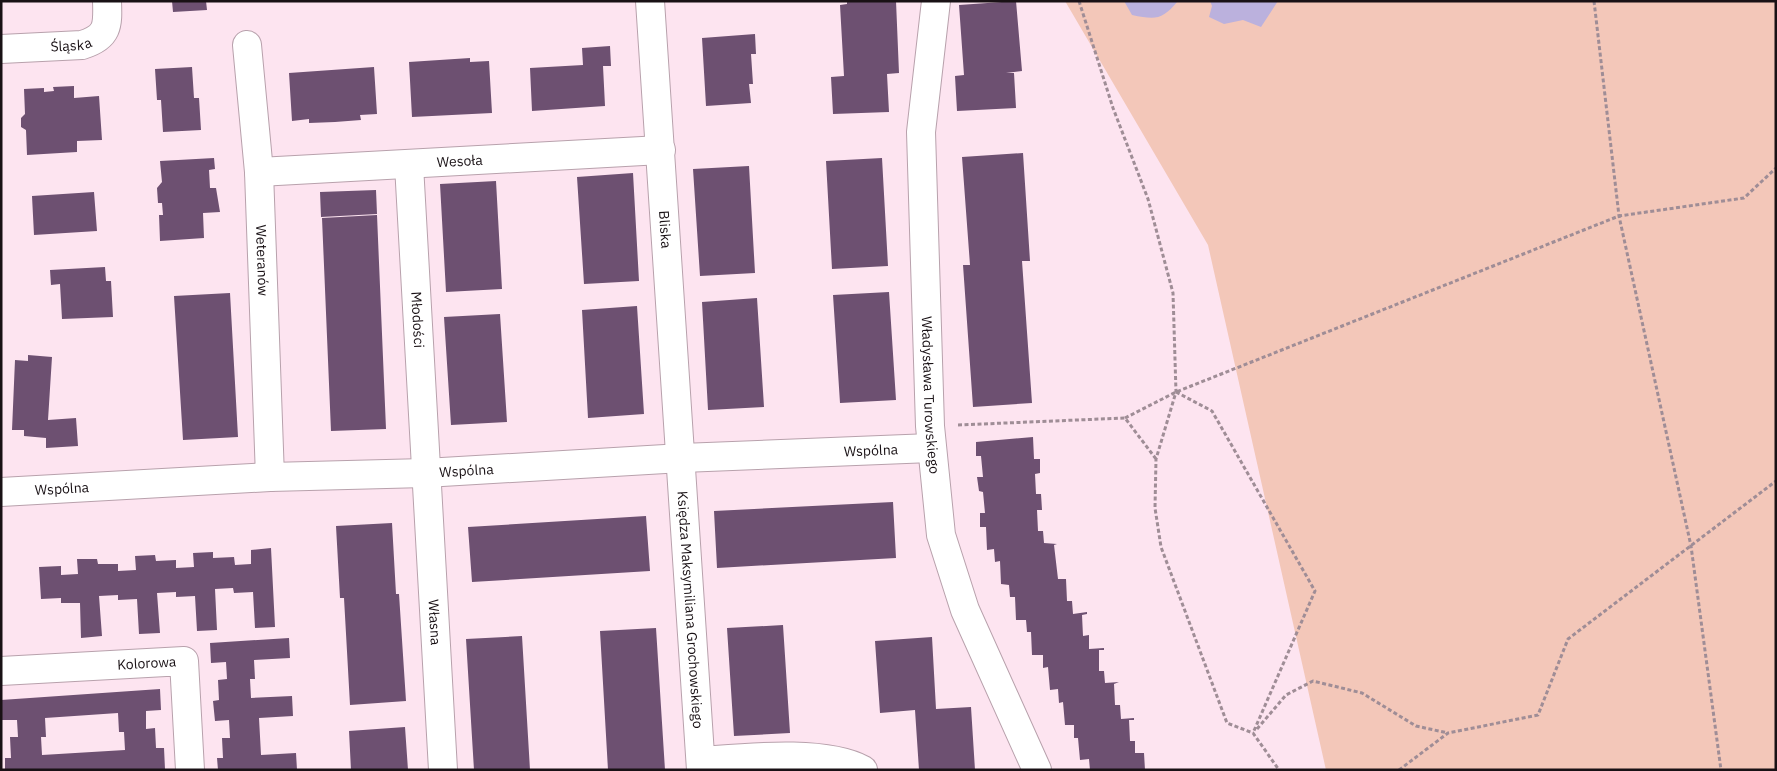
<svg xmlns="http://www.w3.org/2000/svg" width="1777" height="771" font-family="'IBM Plex Sans',sans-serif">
<rect width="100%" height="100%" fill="#fde4f0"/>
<path fill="#f3c7b9" d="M 1065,1 L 1776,1 L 1776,770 L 1326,770 L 1208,245 Z"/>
<path fill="#bbb1dd" d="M 1124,1 L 1178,1 C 1162,20 1156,20 1132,15 Z
M 1210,1 L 1278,1 L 1261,27 L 1243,20 L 1224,24 L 1209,17 L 1212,6 Z"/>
<path fill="#6d5071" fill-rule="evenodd" d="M 172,1 L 206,1 L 207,10 L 173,12 Z
M 847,1 L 896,1 L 899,73 L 887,74 L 889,112 L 833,114 L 831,77 L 844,76 L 840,5 L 847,4 Z
M 1016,1 L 1022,71 L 1006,73 L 1014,73 L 1016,108 L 957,111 L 955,76 L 964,75 L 959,5 Z
M 755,34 L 756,54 L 751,54 L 753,84 L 749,84 L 751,103 L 706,106 L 702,38 Z
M 610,46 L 611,66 L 603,66 L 605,106 L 532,111 L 530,68 L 583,65 L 582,48 Z
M 470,58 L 470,62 L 489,61 L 492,113 L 412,117 L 409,62 Z
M 192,67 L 194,98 L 199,98 L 201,130 L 163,132 L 161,100 L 157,100 L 155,69 Z
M 374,67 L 377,114 L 360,115 L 361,120 L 335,122 L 309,123 L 309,119 L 292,121 L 289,73 Z
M 74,86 L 74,98 L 99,96 L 102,140 L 77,141 L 77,152 L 27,155 L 26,130 L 21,127 L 21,118 L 25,114 L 24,89 L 44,88 L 44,92 L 54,91 L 53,87 Z
M 1023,153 L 1030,261 L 1022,261 L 1032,403 L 973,407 L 963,265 L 970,265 L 962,157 Z
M 214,158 L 215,169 L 209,170 L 210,188 L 216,188 L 220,212 L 203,213 L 204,238 L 160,241 L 159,215 L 163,215 L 162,203 L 158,203 L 157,188 L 162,182 L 160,161 Z
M 882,158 L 888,266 L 832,269 L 826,161 Z
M 749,166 L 755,273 L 700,276 L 693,169 Z
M 633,173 L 639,281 L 584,284 L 577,177 Z
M 496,181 L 502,289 L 446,292 L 440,184 Z
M 376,190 L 377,214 L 321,217 L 320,192 Z
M 94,192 L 97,231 L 34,235 L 32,196 Z
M 377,215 L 386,429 L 331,431 L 322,218 Z
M 105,267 L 106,281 L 111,281 L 113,317 L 62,319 L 60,284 L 51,285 L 50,270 Z
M 889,292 L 896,400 L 840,403 L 833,295 Z
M 230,293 L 238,437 L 183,440 L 174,296 Z
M 757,298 L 764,407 L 708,410 L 702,302 Z
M 637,306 L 644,414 L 588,418 L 582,310 Z
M 500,314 L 507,422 L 451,425 L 444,317 Z
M 28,355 L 52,357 L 48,420 L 76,418 L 78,446 L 46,448 L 46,438 L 24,436 L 24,430 L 12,430 L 15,360 L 28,361 Z
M 1033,437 L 1034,459 L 1040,459 L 1040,473 L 1035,474 L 1036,494 L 1041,494 L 1042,510 L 1037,510 L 1038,531 L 1043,531 L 1044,543 L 1057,544 L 1054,545 L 1058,579 L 1066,579 L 1067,601 L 1072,601 L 1073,614 L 1087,612 L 1087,614 L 1082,615 L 1083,636 L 1089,635 L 1089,649 L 1104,648 L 1104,650 L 1099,650 L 1099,671 L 1104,671 L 1105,683 L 1119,682 L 1114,684 L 1115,705 L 1120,705 L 1121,719 L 1134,718 L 1134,720 L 1129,720 L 1130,741 L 1135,741 L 1135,753 L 1144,753 L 1145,770 L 1090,770 L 1089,759 L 1080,760 L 1078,738 L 1074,738 L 1074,725 L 1065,725 L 1063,702 L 1059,703 L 1058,689 L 1050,690 L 1048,667 L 1043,668 L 1043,655 L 1032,655 L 1031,632 L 1027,632 L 1026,620 L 1016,620 L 1015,597 L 1010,597 L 1009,585 L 1001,584 L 1000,561 L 995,562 L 994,549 L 987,550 L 986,527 L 980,527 L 980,513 L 985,513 L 983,492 L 979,491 L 977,477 L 983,477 L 981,456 L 976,456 L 976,442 Z
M 893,502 L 896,558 L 717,568 L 714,511 Z
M 646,516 L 650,571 L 472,582 L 468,527 Z
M 392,523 L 396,594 L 399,594 L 406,701 L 350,705 L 344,598 L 340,598 L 336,526 Z
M 271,548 L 275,627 L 255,628 L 253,592 L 234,593 L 233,588 L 215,589 L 217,630 L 197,631 L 195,596 L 176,597 L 176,592 L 157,593 L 160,633 L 139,634 L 137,599 L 118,600 L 118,595 L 99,596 L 102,636 L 81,638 L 80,603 L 61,603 L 61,598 L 41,599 L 39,567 L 61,566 L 61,575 L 78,574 L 77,559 L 97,559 L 98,564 L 118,564 L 118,571 L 136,570 L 135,556 L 155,555 L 156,561 L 176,560 L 176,568 L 194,567 L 193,553 L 213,552 L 213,558 L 234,557 L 235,565 L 251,564 L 251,550 Z
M 783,625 L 790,733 L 734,736 L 727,628 Z
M 656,628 L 665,770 L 608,770 L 600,631 Z
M 522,636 L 530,770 L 474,770 L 466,639 Z
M 932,637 L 936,709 L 971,707 L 975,770 L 919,770 L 915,710 L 880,713 L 875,641 Z
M 289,638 L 290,658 L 254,660 L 255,679 L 250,679 L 251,698 L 292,696 L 293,716 L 259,718 L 261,755 L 296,753 L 297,770 L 218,770 L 217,758 L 223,758 L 222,738 L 230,738 L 229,720 L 215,721 L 213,701 L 219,700 L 218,680 L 227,679 L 226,662 L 211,663 L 210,643 Z
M 160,689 L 161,710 L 146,711 L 146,729 L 155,728 L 156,748 L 164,748 L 165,769 L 5,770 L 5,758 L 11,758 L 10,737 L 18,737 L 17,720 L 2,720 L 1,700 ZM 118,713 L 119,732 L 124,732 L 125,750 L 42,755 L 41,737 L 46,737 L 45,718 Z
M 405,727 L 408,770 L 351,770 L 349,731 Z"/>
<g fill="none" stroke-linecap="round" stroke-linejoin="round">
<defs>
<g id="street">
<path id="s1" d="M 650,1 L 701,770"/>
<path id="s2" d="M 936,1 L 921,132 L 930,426 L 941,535 L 965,610 L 1037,770"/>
<path id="s3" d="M 247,45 L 259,172 L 270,477"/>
<path id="s4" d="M 1,49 L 82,45 C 108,37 108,26 107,1"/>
<path id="s5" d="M 409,165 L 443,770"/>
<path id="s6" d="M 259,172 L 661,150"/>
<path id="s7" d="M 1,492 L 270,477 L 425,473 L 682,458 L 931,448"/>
<path id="s8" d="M 1,671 L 184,661 L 190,770"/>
<path d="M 701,761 C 744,758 825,749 863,770"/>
</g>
</defs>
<use href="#street" stroke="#b8a1ac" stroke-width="30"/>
<path stroke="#9f8d96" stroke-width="3" stroke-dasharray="4 2.5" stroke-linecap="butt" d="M 1079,1 L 1113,108 L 1148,199 L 1173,293 L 1176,392 L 1156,459 L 1155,508 L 1161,547 L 1227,723 L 1253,733 L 1279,770
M 1594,1 L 1619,216 L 1691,546 L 1721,770
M 1176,392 L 1212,411 L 1315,591 L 1253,733
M 1125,418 L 1176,392 L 1619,216 L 1744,198 L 1776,168
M 958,425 L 1125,418 L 1156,459
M 1257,729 L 1286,695 L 1313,681 L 1362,693 L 1416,726 L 1448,733
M 1399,770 L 1448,733 L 1538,715 L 1568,639 L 1776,481"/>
<use href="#street" stroke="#fff" stroke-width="28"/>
</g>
<g text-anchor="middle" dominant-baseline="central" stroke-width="5" stroke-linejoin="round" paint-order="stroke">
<g font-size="14" fill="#191115" stroke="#fcf7fa">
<text stroke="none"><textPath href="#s4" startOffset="70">Śląska</textPath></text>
<text stroke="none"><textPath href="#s6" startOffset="201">Wesoła</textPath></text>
<text stroke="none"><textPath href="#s1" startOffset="229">Bliska</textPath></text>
<text stroke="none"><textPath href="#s3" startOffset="216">Weteranów</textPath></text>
<text stroke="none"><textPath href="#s5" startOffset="155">Młodości</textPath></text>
<text stroke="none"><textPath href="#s2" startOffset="395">Władysława Turowskiego</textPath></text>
<text stroke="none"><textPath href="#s7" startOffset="871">Wspólna</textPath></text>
<text stroke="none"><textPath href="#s7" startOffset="466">Wspólna</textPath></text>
<text stroke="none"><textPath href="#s7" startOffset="61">Wspólna</textPath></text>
<text stroke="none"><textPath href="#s1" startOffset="610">Księdza Maksymiliana Grochowskiego</textPath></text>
<text stroke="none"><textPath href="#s5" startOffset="458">Własna</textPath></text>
<text stroke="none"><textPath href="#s8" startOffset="146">Kolorowa</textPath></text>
</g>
</g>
<rect width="1777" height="771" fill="none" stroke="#191115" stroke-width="5"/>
</svg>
